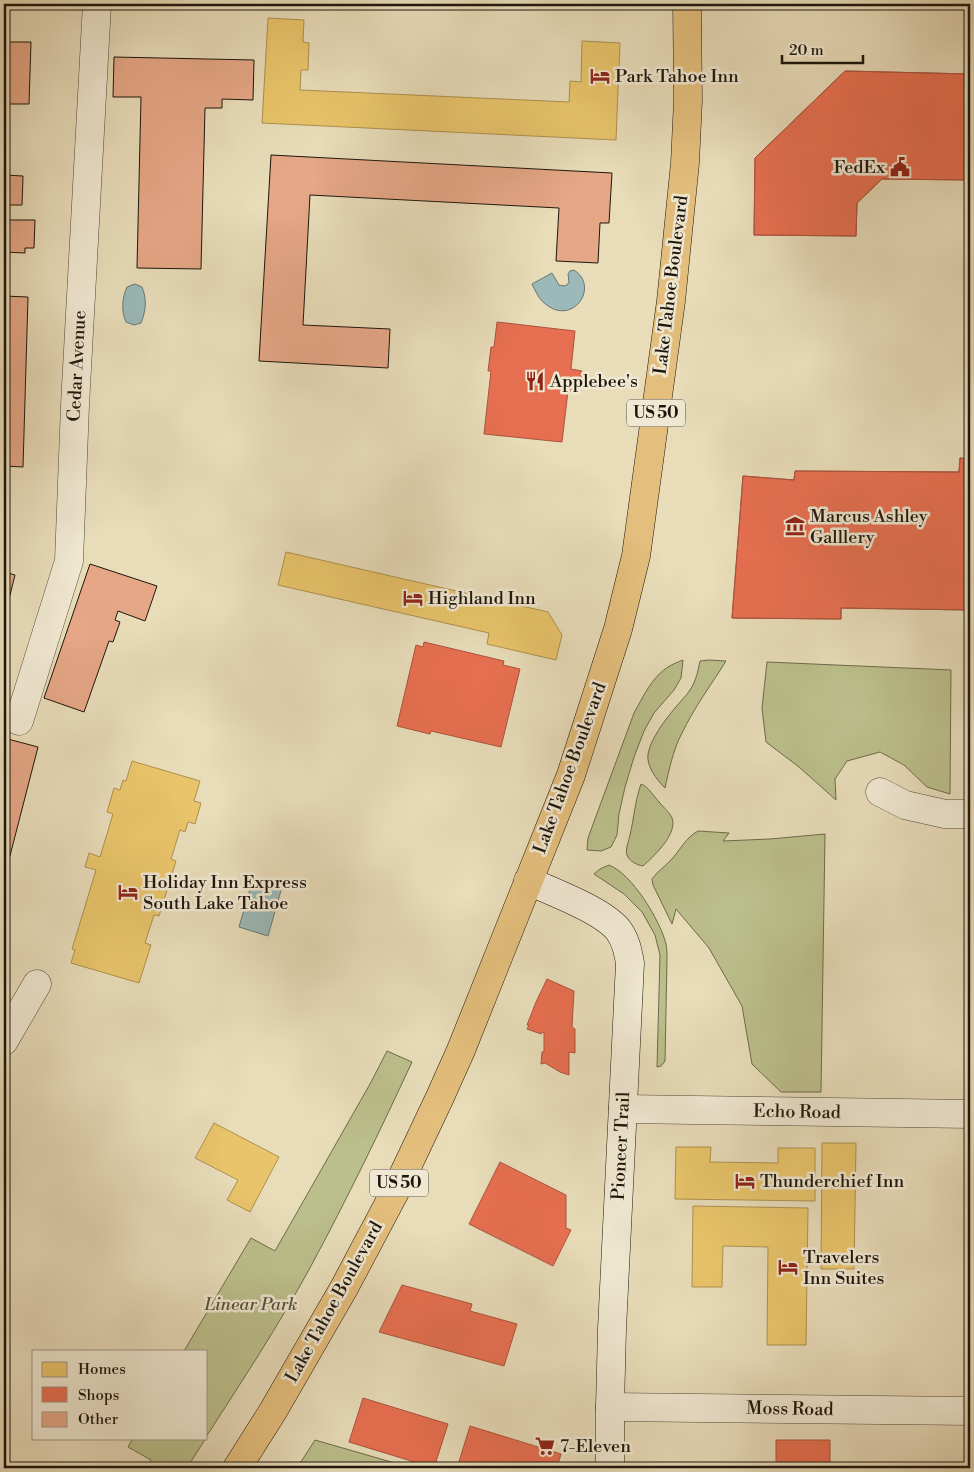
<svg xmlns="http://www.w3.org/2000/svg" width="974" height="1472" font-family="'Libre Bodoni',serif">
<rect width="100%" height="100%" fill="#e8dcb9"/>
<filter id="stains"><feTurbulence type="fractalNoise" baseFrequency=".004" numOctaves="4"/><feColorMatrix values="0 0 0 0 .2 0 0 0 0 .09 0 0 0 0 .02 0 0 0 .5 -.17"/></filter>
<radialGradient id="worn" r=".72"><stop offset=".6" stop-color="#630" stop-opacity="0"/><stop offset="1" stop-color="#630" stop-opacity=".3"/></radialGradient>
<path fill="#bbbf8b" stroke="#6c6a4c" d="M 683,660 L 681,678 L 674,690 L 654,713 L 644,731 L 634,757 L 625,787 L 619,814 L 617,835 L 611,847 L 601,851 L 587,850 L 588,838 L 634,713 C 643,697 652,677 668,667 C 673,664 678,662 683,660 Z
M 709,660 L 726,661 C 711,685 694,708 682,733 C 673,750 669,770 665,788 C 657,780 646,766 648,754 C 651,738 665,720 675,708 C 680,702 686,696 690,690 C 696,681 698,671 700,661 Z
M 767,662 L 951,670 L 950,794 L 927,787 L 904,765 L 880,752 L 847,761 L 835,779 L 836,800 L 799,767 L 766,742 L 762,708 Z
M 641,784 C 649,787 654,797 660,803 C 664,808 670,813 672,818 C 678,834 653,857 643,866 C 637,865 629,861 627,855 C 625,849 629,841 630,835 C 634,818 635,801 641,784 Z
M 698,831 L 729,833 L 723,841 L 770,839 L 825,834 L 821,1092 L 781,1092 L 752,1064 L 742,1006 L 709,948 L 676,909 L 672,924 L 653,885 L 652,879 C 657,872 664,867 670,861 C 679,852 686,837 698,831 Z
M 609,865 C 632,874 660,920 666,944 C 667,948 667,954 667,959 L 665,1061 L 661,1066 L 657,1067 L 660,955 L 655,935 L 642,912 L 624,894 L 594,874 L 600,869 Z
M 387,1051 L 412,1062 C 380,1131 347,1199 311,1266 C 279,1325 242,1381 206,1437 L 206,1351 L 184,1351 L 251,1238 L 275,1251 L 370,1084 Z
M 133,1438 L 206,1438 L 187,1468 L 146,1468 L 151,1460 L 128,1447 Z
M 315,1440 L 412,1468 L 297,1468 Z"/>
<path fill="#9ab9b8" stroke="#687873" d="M 574,270 C 601,287 571,330 542,301 C 538,297 535,290 532,284 L 552,273 L 559,285 L 564,286 L 567,285 L 569,282 L 568,274 L 570,271 Z
M 135,284 L 142,287 C 147,299 146,311 141,323 L 134,325 L 126,322 C 121,311 122,298 127,287 Z
M 253,879 L 282,887 L 268,936 L 239,927 Z"/>
<path fill="#e9c46a" stroke="#ac904e" d="M 268,18 L 304,20 L 303,42 L 309,43 L 308,70 L 301,70 L 300,90 L 569,102 L 570,81 L 581,82 L 582,41 L 620,43 L 616,140 L 262,123 Z
M 286,552 L 548,612 L 562,635 L 556,660 L 487,644 L 489,633 L 278,585 Z
M 132,761 L 200,781 L 194,801 L 201,803 L 195,824 L 188,822 L 185,832 L 180,830 L 171,859 L 176,861 L 159,916 L 154,915 L 145,943 L 151,945 L 139,983 L 71,963 L 75,950 L 72,949 L 96,870 L 85,867 L 89,853 L 100,857 L 113,814 L 107,812 L 114,788 L 120,790 L 123,780 L 126,781 Z
M 214,1123 L 279,1157 L 250,1212 L 227,1200 L 238,1180 L 195,1158 Z
M 822,1143 L 856,1143 L 854,1269 L 821,1269 Z
M 676,1147 L 711,1147 L 710,1162 L 778,1163 L 778,1148 L 815,1148 L 815,1201 L 675,1199 Z
M 693,1206 L 808,1208 L 806,1345 L 767,1345 L 768,1247 L 723,1246 L 722,1287 L 692,1287 Z"/>
<path fill="#e76f51" stroke="#aa543c" d="M 845,71 L 970,74 L 970,180 L 882,179 L 857,203 L 856,236 L 754,235 L 755,158 Z
M 845,71 L 970,74 L 970,180 L 882,179 L 857,203 L 856,236 L 754,235 L 755,158 Z
M 497,322 L 575,331 L 571,369 L 582,371 L 579,392 L 568,391 L 562,442 L 484,434 L 491,371 L 488,371 L 491,347 L 494,347 Z
M 960,458 L 970,459 L 970,634 L 968,634 L 969,610 L 841,608 L 841,619 L 732,618 L 743,476 L 794,480 L 795,471 L 959,472 Z
M 960,458 L 970,459 L 970,634 L 968,634 L 969,610 L 841,608 L 841,619 L 732,618 L 743,476 L 794,480 L 795,471 L 959,472 Z
M 424,642 L 504,661 L 503,665 L 520,669 L 501,747 L 431,731 L 430,734 L 397,726 L 416,645 L 423,647 Z
M 547,979 L 574,991 L 572,1027 L 575,1029 L 575,1053 L 569,1052 L 569,1075 L 560,1072 L 545,1063 L 541,1064 L 542,1052 L 544,1052 L 544,1033 L 542,1032 L 541,1034 L 527,1029 L 529,1025 L 527,1025 L 536,1002 Z
M 500,1162 L 566,1195 L 566,1228 L 571,1230 L 553,1266 L 469,1224 Z
M 402,1285 L 472,1304 L 470,1311 L 517,1324 L 504,1366 L 379,1332 Z
M 363,1398 L 448,1424 L 434,1468 L 349,1442 Z
M 470,1426 L 561,1454 L 557,1468 L 457,1468 Z
M 776,1440 L 830,1440 L 830,1468 L 776,1468 Z"/>
<path fill="#e5a786" stroke="#1d160c" d="M 4,42 L 31,42 L 29,104 L 4,104 Z
M 114,57 L 254,60 L 253,100 L 222,99 L 222,108 L 205,108 L 201,269 L 137,268 L 141,97 L 113,97 Z
M 271,155 L 612,173 L 609,223 L 600,223 L 598,263 L 556,261 L 559,208 L 310,195 L 303,325 L 390,329 L 388,368 L 259,361 Z
M 4,175 L 23,176 L 22,205 L 4,205 Z
M 4,220 L 35,220 L 34,248 L 25,248 L 25,253 L 4,252 Z
M 4,296 L 28,297 L 23,467 L 4,466 Z
M 90,564 L 157,586 L 145,621 L 118,611 L 115,620 L 120,622 L 113,642 L 109,641 L 84,712 L 44,698 Z
M 4,572 L 15,575 L 4,619 Z
M 4,738 L 38,747 L 4,879 Z"/>
<g fill="none" stroke-linecap="round" stroke-linejoin="round">
<defs>
<path id="minor" d="M 19,721 L 69,561 L 75,405 L 97,4
M 880,792 L 905,805 L 945,814 L 970,814
M 4,1041 L 37,984
M 623,1109 L 970,1114
M 610,1407 L 970,1411"/>
<path id="secondary" d="M 528,881 C 553,892 604,911 619,931 C 626,941 628,952 630,963 L 612,1329 L 610,1407 L 610,1468"/>
<path id="trunk" d="M 237,1468 L 273,1411 L 344,1288 L 397,1188 L 440,1097 L 461,1050 L 571,775 L 618,629 L 636,556 L 671,301 L 685,163 L 688,100 L 687,4"/>
</defs>
<use href="#minor" stroke="#504837" stroke-width="29"/>
<use href="#secondary" stroke="#1d160c" stroke-width="29"/>
<use href="#trunk" stroke="#1d160c" stroke-width="29"/>
<use href="#minor" stroke="#f0e8d2" stroke-width="28"/>
<use href="#secondary" stroke="#f0e8d2" stroke-width="28"/>
<use href="#trunk" stroke="#e4be7c" stroke-width="28"/>
</g>
<defs>
<symbol id="hotel-bare" viewBox="-9 -9 18 18"><path d="M-6-4.5h1.5V1H6V5H4.5V3h-9V5H-6ZM-4 0a1.8 1.8 0 1 1 3.6 0ZM.5 0V-2.5h3Q6-2.5 6 0Z" fill="#8f2418" stroke="#f0e8d2" stroke-width="2.5" paint-order="stroke"/></symbol>
<symbol id="civic-bare" viewBox="-9 -9 18 18"><path d="M-.6-6.5H3V-4.5H.6V-3L4-1V1h2V6H-6V1h2V-1L-.6-3ZM-1.2 2.5V6h2.4V2.5Z" fill="#8f2418" stroke="#f0e8d2" stroke-width="2.5" paint-order="stroke"/></symbol>
<symbol id="restaurant-bare" viewBox="-9 -9 18 18"><path d="M-5-6h1v4h1v-4h1v4h1v-4h1v5L-1.5 .5V6h-2V.5L-5-1ZM5-6V6H3V1.5H1.5Q1.5-4 5-6Z" fill="#8f2418" stroke="#f0e8d2" stroke-width="2.5" paint-order="stroke"/></symbol>
<symbol id="museum-bare" viewBox="-9 -9 18 18"><path d="M0-6L6-3V-2H-6V-3ZM-5-1h2V3h-2ZM-1-1h2V3h-2ZM3-1h2V3H3ZM-6 4H6V6H-6Z" fill="#8f2418" stroke="#f0e8d2" stroke-width="2.5" paint-order="stroke"/></symbol>
<symbol id="supermarket-bare" viewBox="-9 -9 18 18"><path d="M-6-5.5h2.5l.6 2H6L4.5 2H-2.5L-4.4-4H-6ZM-1.5 3.2a1.3 1.3 0 1 0 .1 0ZM3 3.2a1.3 1.3 0 1 0 .1 0Z" fill="#8f2418" stroke="#f0e8d2" stroke-width="2.5" paint-order="stroke"/></symbol>
</defs>
<g fill-rule="evenodd">
<use href="#hotel-bare" x="586" y="62" width="28" height="28"/>
<use href="#civic-bare" x="886" y="153" width="28" height="28"/>
<use href="#restaurant-bare" x="521" y="367" width="28" height="28"/>
<use href="#museum-bare" x="781" y="512" width="28" height="28"/>
<use href="#hotel-bare" x="399" y="584" width="28" height="28"/>
<use href="#hotel-bare" x="114" y="878" width="28" height="28"/>
<use href="#hotel-bare" x="731" y="1167" width="28" height="28"/>
<use href="#hotel-bare" x="774" y="1253" width="28" height="28"/>
<use href="#supermarket-bare" x="531" y="1432" width="28" height="28"/>
</g>
<g text-anchor="middle" dominant-baseline="central" stroke-width="5" stroke-linejoin="round" paint-order="stroke">
<g fill="#f0e8d2" stroke="#5c5547" stroke-width="1">
<rect x="627" y="399.5" width="58" height="27" rx="4"/>
<rect x="370" y="1169.5" width="58" height="27" rx="4"/>
</g>
<g font-size="16" font-weight="bold" fill="#1d160c">
<text x="656" y="413">US 50</text>
<text x="399" y="1183">US 50</text>
</g>
<g font-size="18" fill="#1d160c" stroke="#f0e8d2" text-anchor="start">
<text x="615" y="76">Park Tahoe Inn</text>
<text x="885" y="167" text-anchor="end">FedEx</text>
<text x="550" y="381">Applebee's</text>
<text x="810" y="516">Marcus Ashley<tspan x="810" dy="21">Galllery</tspan></text>
<text x="428" y="598">Highland Inn</text>
<text x="143" y="882">Holiday Inn Express<tspan x="143" dy="21">South Lake Tahoe</tspan></text>
<text x="760" y="1181">Thunderchief Inn</text>
<text x="803" y="1257">Travelers<tspan x="803" dy="21">Inn Suites</tspan></text>
<text x="560" y="1446">7-Eleven</text>
</g>
<g font-size="18" fill="#1d160c" stroke="#f0e8d2">
<text transform="translate(671 285) rotate(-83)">Lake Tahoe Boulevard</text>
<text transform="translate(77 366) rotate(-87)">Cedar Avenue</text>
<text transform="translate(570 768) rotate(-70)">Lake Tahoe Boulevard</text>
<text transform="translate(797 1112) rotate(1)">Echo Road</text>
<text transform="translate(621 1146) rotate(-87)">Pioneer Trail</text>
<text transform="translate(334 1302) rotate(-61)">Lake Tahoe Boulevard</text>
<text transform="translate(790 1409) rotate(1)">Moss Road</text>
</g>
<g font-size="18" font-style="italic" fill="#545138" stroke="#f0e8d2">
<text x="251" y="1304">Linear Park</text>
</g>
</g>
<rect width="974" height="1472" fill="none" stroke="#e8dcb9" stroke-width="20"/>
<rect x="5" y="5" width="964" height="1462" fill="none" stroke="#1d160c" stroke-width="2.5"/>
<rect x="10" y="10" width="954" height="1452" fill="none" stroke="#1d160c"/>
<rect x="32" y="1350" width="175" height="90" fill="#f0e8d2" stroke="#9c9483"/>
<rect x="42" y="1362" width="25" height="15" fill="#e9c46a" stroke="#9c9483"/>
<text x="78" y="1374" font-size="15" fill="#1d160c">Homes</text>
<rect x="42" y="1387" width="25" height="15" fill="#e76f51" stroke="#9c9483"/>
<text x="78" y="1400" font-size="15" fill="#1d160c">Shops</text>
<rect x="42" y="1412" width="25" height="15" fill="#e5a786" stroke="#9c9483"/>
<text x="78" y="1424" font-size="15" fill="#1d160c">Other</text>
<path d="M782 55v8h81v-8" fill="none" stroke="#1d160c" stroke-width="2.5"/>
<text x="789" y="55" font-size="15" fill="#1d160c" stroke="#f0e8d2" stroke-width="4" paint-order="stroke">20 m</text>
<rect width="100%" height="100%" filter="url(#stains)"/>
<rect width="100%" height="100%" fill="url(#worn)"/>
</svg>
